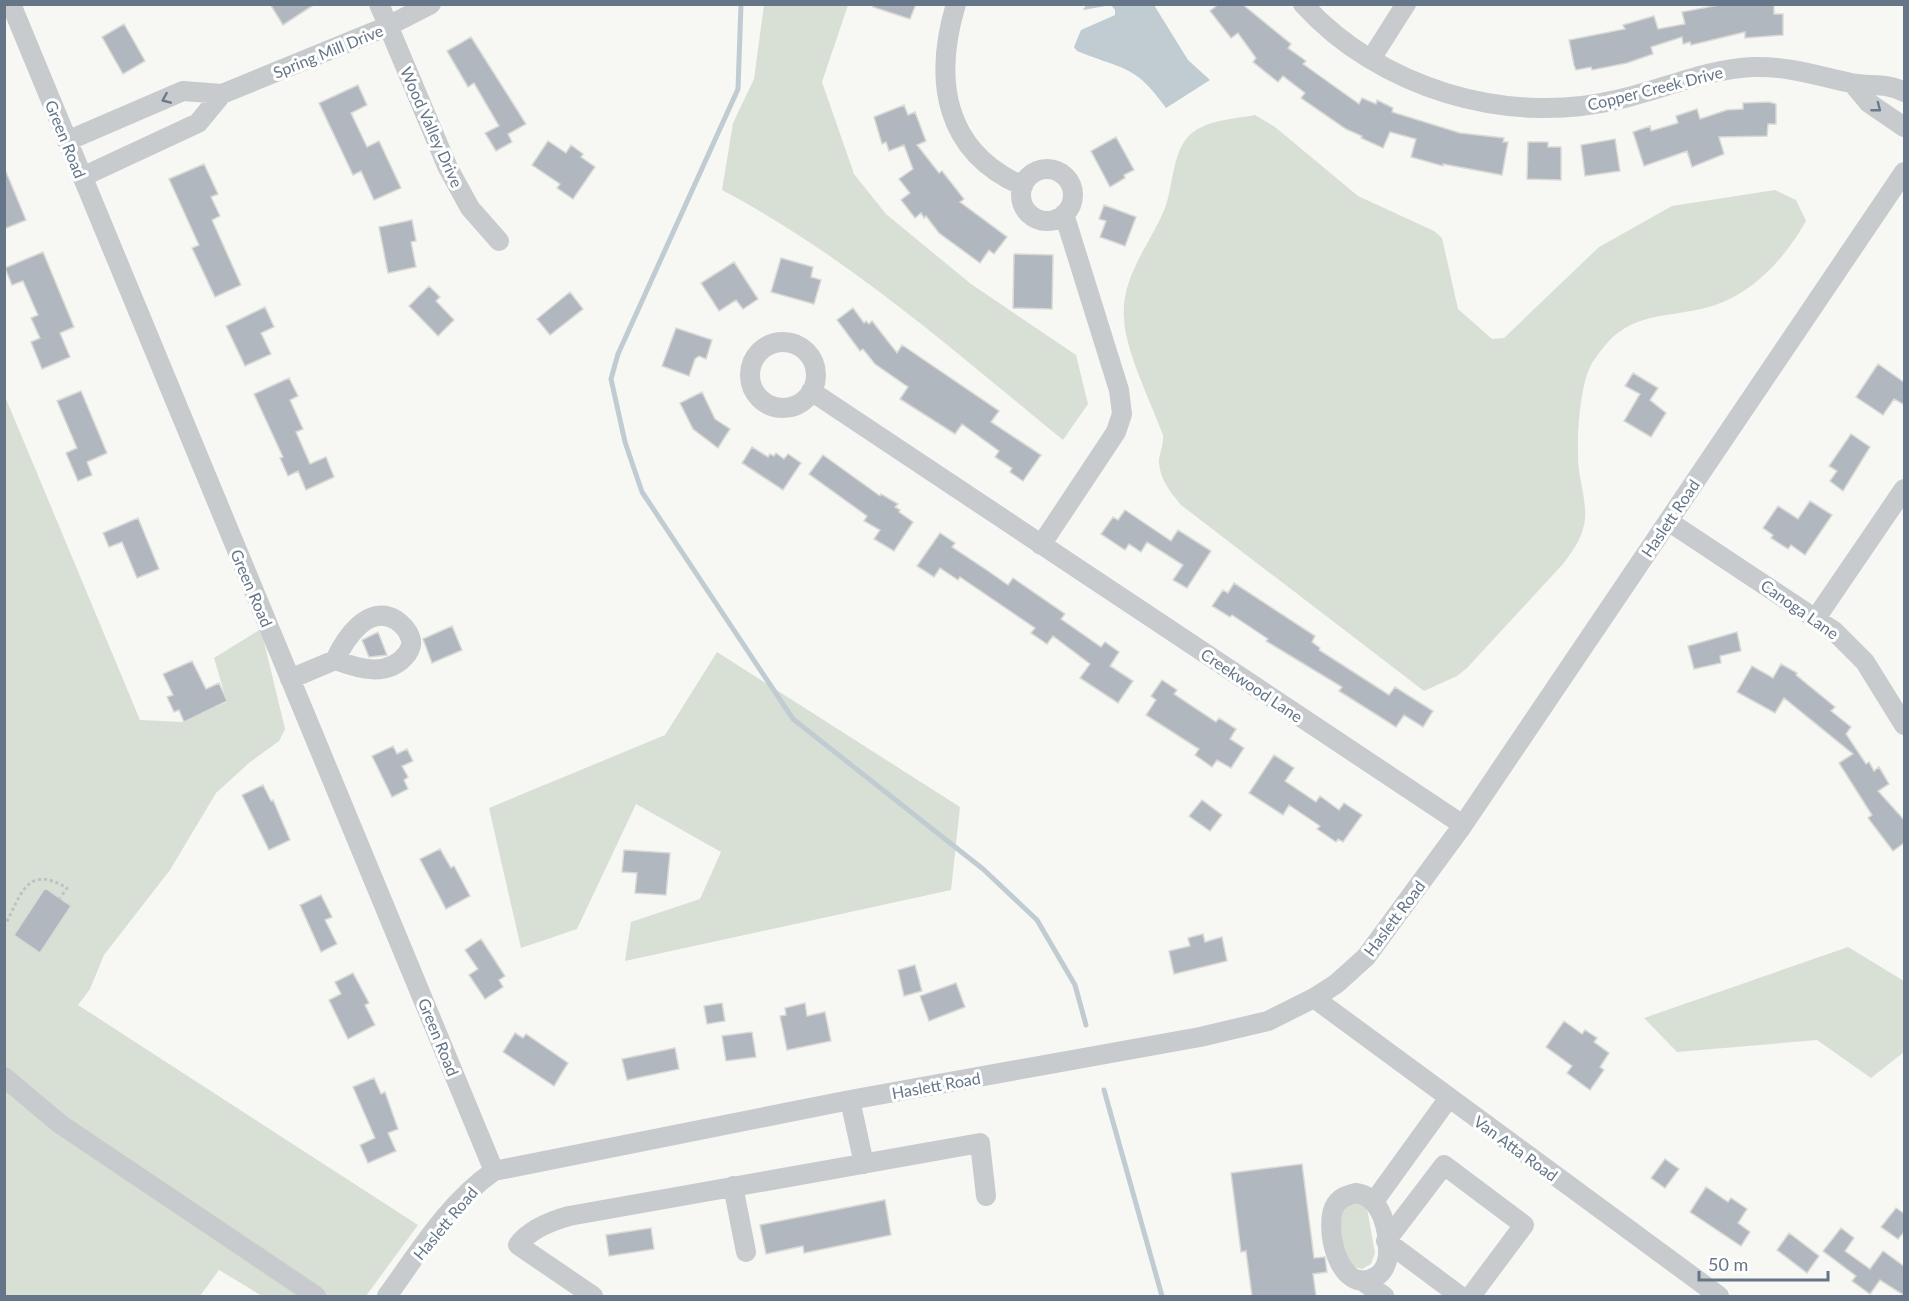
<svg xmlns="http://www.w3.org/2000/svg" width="1909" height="1301" font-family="Lato,sans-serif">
<rect width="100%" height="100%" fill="#f7f7f4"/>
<path fill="#d8e0d5" d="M 764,5 L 848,5 L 822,82 L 854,174 L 886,214 L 971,284 L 1076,355 L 1088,404 L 1063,440 C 954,351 847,256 722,190 L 733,123 L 754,79 Z
M 1255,115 L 1275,127 L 1358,196 L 1434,231 L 1442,238 L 1458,309 L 1492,339 L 1504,338 L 1599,247 L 1672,206 L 1775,190 L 1796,200 L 1806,221 C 1784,260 1750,297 1705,308 C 1666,318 1631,312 1603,348 C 1598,354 1593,361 1590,367 C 1579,390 1576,445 1579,470 C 1581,486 1588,509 1584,525 C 1581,540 1572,552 1563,564 L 1467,668 L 1457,676 L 1424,691 L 1181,505 C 1170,492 1160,479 1159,463 C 1158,456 1164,446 1163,435 C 1151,402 1125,351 1124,318 C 1121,276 1150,245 1165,208 C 1173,187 1172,156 1187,138 C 1202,120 1234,119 1255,115 Z
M 4,394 L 140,720 L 184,722 L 227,702 L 214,658 L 261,629 L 285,729 L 279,741 L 249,763 L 216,793 L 170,870 L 104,955 L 90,989 L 78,1005 L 418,1225 L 366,1296 L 262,1296 L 219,1270 L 200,1296 L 5,1296 Z
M 717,652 L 960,807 L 951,890 L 625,961 L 631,922 L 700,899 L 721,852 L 636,804 L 577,929 L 521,948 L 489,808 L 665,735 Z
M 1848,947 L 1904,981 L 1904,1052 L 1871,1078 L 1817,1040 L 1677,1052 L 1644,1018 Z
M 1359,1201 L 1367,1208 L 1375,1253 L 1371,1264 L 1362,1269 L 1351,1266 C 1342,1249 1338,1225 1343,1207 Z"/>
<path fill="#c1ccd2" d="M 1087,4 L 1154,5 L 1188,60 L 1210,80 L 1166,108 C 1135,64 1123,70 1077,51 L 1074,47 L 1081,30 L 1115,15 L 1115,10 L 1111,5 L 1083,10 Z"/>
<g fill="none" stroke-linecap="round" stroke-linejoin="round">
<path stroke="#c1ccd2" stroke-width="5" d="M 741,4 L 738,89 L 618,354 L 611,379 L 625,442 L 642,492 L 793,719 L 983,869 L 1037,920 L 1075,985 L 1086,1025
M 1104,1090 L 1162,1296"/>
</g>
<path fill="#b0b7be" stroke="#d9d9d6" stroke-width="1.5" d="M 270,4 L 315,4 L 283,25 Z
M 874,4 L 916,4 L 910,19 L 873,7 Z
M 1219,4 L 1242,4 L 1291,44 L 1288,48 L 1306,61 L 1303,64 L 1359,104 L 1362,98 L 1376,104 L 1377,100 L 1393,108 L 1392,112 L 1460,133 L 1504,138 L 1503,142 L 1508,142 L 1502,175 L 1443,164 L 1443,166 L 1411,157 L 1416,139 L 1390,132 L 1383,148 L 1361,138 L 1362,136 L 1346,129 L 1301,98 L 1305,93 L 1283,76 L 1278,82 L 1253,62 L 1256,58 L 1238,33 L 1231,38 L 1210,11 Z
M 1774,4 L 1774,14 L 1783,14 L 1783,35 L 1745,38 L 1745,32 L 1691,45 L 1690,42 L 1683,44 L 1682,37 L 1651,47 L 1653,54 L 1627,63 L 1592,70 L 1591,67 L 1576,70 L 1574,65 L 1569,40 L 1625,29 L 1623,25 L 1654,16 L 1658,29 L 1685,24 L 1682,12 L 1719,5 Z
M 124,24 L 145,61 L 123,74 L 102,37 Z
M 471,37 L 526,124 L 508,134 L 512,142 L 496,151 L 485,133 L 499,126 L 474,83 L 468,87 L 447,51 Z
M 358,85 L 367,105 L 351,113 L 367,147 L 379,141 L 401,188 L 374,200 L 361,171 L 353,175 L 319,103 Z
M 1769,102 L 1776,104 L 1776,124 L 1768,124 L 1767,136 L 1719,137 L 1724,154 L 1692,167 L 1687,151 L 1644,166 L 1633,132 L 1650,126 L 1651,131 L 1678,123 L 1676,116 L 1697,109 L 1700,119 L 1727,110 L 1743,109 L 1743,103 Z
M 904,105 L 908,115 L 915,112 L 926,141 L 917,145 L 939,173 L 942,171 L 964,199 L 960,202 L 1007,237 L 994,254 L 989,250 L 980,263 L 939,233 L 926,216 L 924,218 L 921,213 L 915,218 L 901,200 L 910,193 L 899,179 L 913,169 L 904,145 L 889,151 L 886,142 L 882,144 L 874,117 Z
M 1116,137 L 1134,170 L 1124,175 L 1125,178 L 1110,187 L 1091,151 Z
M 1615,139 L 1620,171 L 1585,176 L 1581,145 Z
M 548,141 L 566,153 L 571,145 L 583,154 L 581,157 L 595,167 L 573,199 L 557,188 L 560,184 L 532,165 Z
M 1528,142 L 1548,142 L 1548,147 L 1561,147 L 1561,180 L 1527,179 Z
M 204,164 L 218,194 L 211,197 L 220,216 L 212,220 L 241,285 L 215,297 L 192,248 L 199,245 L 169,179 Z
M 4,167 L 26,220 L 4,229 Z
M 1104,205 L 1136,217 L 1125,246 L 1100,237 L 1106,221 L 1099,219 Z
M 412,220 L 416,241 L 411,242 L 416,267 L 388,273 L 379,227 Z
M 43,252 L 74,327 L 60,333 L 70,357 L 42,369 L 31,342 L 40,338 L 31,318 L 38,315 L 23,281 L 12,285 L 5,268 Z
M 1014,254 L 1053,255 L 1052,309 L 1013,308 Z
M 781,258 L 813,267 L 811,277 L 821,280 L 814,304 L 771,292 Z
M 734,262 L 758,299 L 743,309 L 736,300 L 719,311 L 701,283 Z
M 429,286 L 440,297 L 436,301 L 454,320 L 438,336 L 409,306 Z
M 570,292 L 583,309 L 550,335 L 537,319 Z
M 265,307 L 274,327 L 261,333 L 271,354 L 245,366 L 226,326 Z
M 853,308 L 864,323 L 866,321 L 869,324 L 872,321 L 897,353 L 902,345 L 999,411 L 991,422 L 1041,455 L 1023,481 L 1010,472 L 1012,468 L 995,457 L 999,451 L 962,424 L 955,434 L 900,399 L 908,387 L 875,364 L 863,349 L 860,351 L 837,320 Z
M 676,328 L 712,340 L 706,359 L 699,356 L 695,359 L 689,376 L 662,366 Z
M 1878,364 L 1905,383 L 1905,405 L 1894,399 L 1883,415 L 1856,397 Z
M 1633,373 L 1658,388 L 1650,400 L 1666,413 L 1651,437 L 1624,421 L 1640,394 L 1625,386 Z
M 289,378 L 298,396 L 290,400 L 303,429 L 296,432 L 310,464 L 326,457 L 334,477 L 306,490 L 298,471 L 288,476 L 280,458 L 283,457 L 254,394 Z
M 81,391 L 107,453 L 87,462 L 92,475 L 78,481 L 66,453 L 77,448 L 57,401 Z
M 702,392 L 715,419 L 730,429 L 718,448 L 693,429 L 680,403 Z
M 1851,434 L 1870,447 L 1843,491 L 1830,481 L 1837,471 L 1829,466 Z
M 752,447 L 768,457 L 770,454 L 774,456 L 776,453 L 784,459 L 788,454 L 801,463 L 783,490 L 742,463 Z
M 823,455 L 880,496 L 881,494 L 898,504 L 895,507 L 900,510 L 899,512 L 913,522 L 894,551 L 874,539 L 880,530 L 864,521 L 867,516 L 809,474 Z
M 1810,501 L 1832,515 L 1805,555 L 1791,545 L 1788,549 L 1771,538 L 1773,535 L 1763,528 L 1778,506 L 1798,519 Z
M 1125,510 L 1171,541 L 1178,530 L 1211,551 L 1187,588 L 1173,580 L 1183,565 L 1147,542 L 1141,552 L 1129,544 L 1125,550 L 1101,534 L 1113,517 L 1118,520 Z
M 138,518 L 159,569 L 137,578 L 122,542 L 109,547 L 103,533 Z
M 940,533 L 955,543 L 952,547 L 988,571 L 1008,585 L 1013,578 L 1065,614 L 1061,619 L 1101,647 L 1105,642 L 1119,652 L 1110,666 L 1133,681 L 1118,703 L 1080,678 L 1090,664 L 1053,636 L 1047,644 L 1031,633 L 1035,628 L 960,577 L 958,580 L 940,568 L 934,577 L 917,566 Z
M 1234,583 L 1315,636 L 1312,642 L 1320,648 L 1319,650 L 1389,695 L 1395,687 L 1433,711 L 1423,727 L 1404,715 L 1396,727 L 1339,691 L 1342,687 L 1266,641 L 1268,639 L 1232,615 L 1230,617 L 1212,606 L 1223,590 L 1228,593 Z
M 452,626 L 462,650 L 432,663 L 423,639 Z
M 378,632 L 387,655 L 369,657 L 362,640 Z
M 1737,632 L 1741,651 L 1720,656 L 1721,663 L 1694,669 L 1688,646 Z
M 192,661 L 206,689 L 219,683 L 227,701 L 184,722 L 179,710 L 174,712 L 167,697 L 173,695 L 163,674 Z
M 1781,664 L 1797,673 L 1796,675 L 1835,707 L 1831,711 L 1851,727 L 1846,734 L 1866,764 L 1869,762 L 1874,771 L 1879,767 L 1889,784 L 1878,791 L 1905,821 L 1905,842 L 1893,851 L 1868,818 L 1872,815 L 1839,763 L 1853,754 L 1784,698 L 1775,713 L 1737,692 L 1752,666 L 1773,678 Z
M 1162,680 L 1177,690 L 1174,694 L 1216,722 L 1219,718 L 1236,729 L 1230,739 L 1244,748 L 1231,768 L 1217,760 L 1212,767 L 1195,755 L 1199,749 L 1146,715 L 1156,700 L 1151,696 Z
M 393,746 L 397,754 L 407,749 L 413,761 L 402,766 L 408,777 L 404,780 L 408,789 L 392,797 L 372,756 Z
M 1274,755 L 1294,768 L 1285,781 L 1316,802 L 1320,796 L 1339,810 L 1344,803 L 1362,815 L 1343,842 L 1338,839 L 1336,842 L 1317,829 L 1320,826 L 1289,805 L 1283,815 L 1249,793 Z
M 263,785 L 271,801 L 273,800 L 290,840 L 269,850 L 242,795 Z
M 1202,800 L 1222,815 L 1210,831 L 1189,816 Z
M 440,849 L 451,868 L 454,866 L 470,896 L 446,909 L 420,859 Z
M 624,850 L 670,853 L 666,895 L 635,893 L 637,873 L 622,872 Z
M 45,888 L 71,906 L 40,953 L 14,935 Z
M 321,895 L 332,917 L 325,920 L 337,944 L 321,952 L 300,905 Z
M 1203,934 L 1205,942 L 1222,937 L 1227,961 L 1174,974 L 1169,951 L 1190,946 L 1188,938 Z
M 481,939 L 505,976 L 499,980 L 503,987 L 485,999 L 469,975 L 478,969 L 465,950 Z
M 915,965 L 922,991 L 904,996 L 898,970 Z
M 353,973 L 369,1003 L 365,1005 L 375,1025 L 348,1039 L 329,1000 L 341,994 L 335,982 Z
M 956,983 L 965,1007 L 929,1021 L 920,996 Z
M 722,1003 L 725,1021 L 707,1024 L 704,1006 Z
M 805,1003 L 807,1016 L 825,1012 L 831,1041 L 787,1050 L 780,1016 L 786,1015 L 785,1008 Z
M 1564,1021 L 1582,1034 L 1585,1030 L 1597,1038 L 1594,1042 L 1609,1053 L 1600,1067 L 1604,1070 L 1590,1090 L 1567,1073 L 1572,1066 L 1546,1047 Z
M 752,1032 L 756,1057 L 726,1061 L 722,1036 Z
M 515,1033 L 523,1038 L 526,1034 L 568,1063 L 554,1086 L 503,1052 Z
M 675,1048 L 679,1069 L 627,1080 L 622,1059 Z
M 374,1078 L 381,1094 L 385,1092 L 398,1129 L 388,1133 L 396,1151 L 368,1163 L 360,1145 L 375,1138 L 353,1087 Z
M 1665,1159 L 1679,1169 L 1665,1188 L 1651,1178 Z
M 1302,1164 L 1314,1258 L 1325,1257 L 1327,1272 L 1313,1274 L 1316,1296 L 1252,1296 L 1246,1251 L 1241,1252 L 1231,1173 Z
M 1706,1187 L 1728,1202 L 1731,1198 L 1747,1209 L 1738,1223 L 1750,1232 L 1741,1246 L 1690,1212 Z
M 885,1200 L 891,1235 L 804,1253 L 803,1246 L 766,1254 L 760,1225 Z
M 1896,1208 L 1905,1214 L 1905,1231 L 1898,1239 L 1881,1227 Z
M 651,1228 L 654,1249 L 609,1256 L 606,1235 Z
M 1841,1228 L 1854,1238 L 1845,1251 L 1870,1269 L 1883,1251 L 1905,1267 L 1905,1296 L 1880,1280 L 1870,1294 L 1852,1281 L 1856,1276 L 1823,1251 Z
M 1789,1233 L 1819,1256 L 1807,1273 L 1777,1250 Z"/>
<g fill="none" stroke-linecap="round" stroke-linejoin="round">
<path stroke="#bec1c3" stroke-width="3" stroke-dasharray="3 3" stroke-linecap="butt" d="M 4,927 C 21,896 26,863 67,888 L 60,898"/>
<path stroke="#c7cbce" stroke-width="20" d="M 11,4 L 494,1171
M 379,4 L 448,168 L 470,208 L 499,241
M 956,4 C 933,80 944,152 1023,186
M 1303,4 C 1379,88 1506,126 1616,100 C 1662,90 1705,69 1753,67 C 1788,66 1818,76 1851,83 C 1870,87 1886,82 1904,92
M 1371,59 L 1406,4
M 1853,84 L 1869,103 L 1904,127
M 67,141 L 183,91 L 222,94 L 388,26 L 431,4
M1021 195a26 26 0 1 1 52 0a26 26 0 1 1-52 0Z
M 82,177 L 198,123 L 222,94
M750 375a33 33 0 1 1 66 0a33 33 0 1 1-66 0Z
M 811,391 L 1463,825
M 1668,521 L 1834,631 L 1865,662 L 1904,725
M 1041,545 L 1116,432 L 1122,414 L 1119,390 L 1064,214
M 1816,618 L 1904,489
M 290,679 L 335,660 C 359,669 388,678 407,654 C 410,649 413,644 410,637 C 408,631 402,624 396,620 C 368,603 345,639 335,660
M 1314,998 L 1719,1296
M 4,1077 L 60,1124 L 316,1296
M 850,1100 L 864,1164
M 733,1186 L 746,1252
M 1356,1193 C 1383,1197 1389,1232 1388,1256 C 1387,1264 1383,1272 1377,1276 C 1339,1300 1322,1224 1336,1204 C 1341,1197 1348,1195 1356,1193 Z
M 1375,1200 L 1448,1099
M 1361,1280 L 1384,1296
M 387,1296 C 419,1252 448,1203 494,1171 L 850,1100 L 1200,1037 L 1268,1021 L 1314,998 L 1336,984 L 1366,957 L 1463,825 L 1904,172
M 593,1296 L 518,1245 C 530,1229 551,1221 569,1216 L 980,1143 L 986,1196
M 1460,1296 L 1386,1241 L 1444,1165 L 1524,1225 L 1471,1296"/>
</g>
<defs><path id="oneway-chevron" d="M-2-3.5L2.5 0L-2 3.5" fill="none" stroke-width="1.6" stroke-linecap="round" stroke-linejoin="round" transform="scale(1.5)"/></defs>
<g stroke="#697a8c">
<use href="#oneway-chevron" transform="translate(166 99) rotate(157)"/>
<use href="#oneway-chevron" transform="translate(1877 108) rotate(38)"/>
</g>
<g text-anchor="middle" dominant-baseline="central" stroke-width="6" stroke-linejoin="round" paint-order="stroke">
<g font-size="16" fill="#647688" stroke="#fff">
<text transform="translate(328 51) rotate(-22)">Spring Mill Drive</text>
<text transform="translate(1655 88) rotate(-14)">Copper Creek Drive</text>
<text transform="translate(432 127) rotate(66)">Wood Valley Drive</text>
<text transform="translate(66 139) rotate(68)">Green Road</text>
<text transform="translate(1670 518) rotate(-56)">Haslett Road</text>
<text transform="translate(252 588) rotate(67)">Green Road</text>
<text transform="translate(1800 609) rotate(35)">Canoga Lane</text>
<text transform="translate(1252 685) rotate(34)">Creekwood Lane</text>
<text transform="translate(1394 918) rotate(-53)">Haslett Road</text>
<text transform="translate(439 1037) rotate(68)">Green Road</text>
<text transform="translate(936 1085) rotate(-10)">Haslett Road</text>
<text transform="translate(1516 1148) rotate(36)">Van Atta Road</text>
<text transform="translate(445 1223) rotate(-50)">Haslett Road</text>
</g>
</g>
<rect width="1909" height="1301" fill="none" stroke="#647688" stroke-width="12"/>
<path d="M1699 1271v9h129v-9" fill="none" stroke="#647688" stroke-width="3"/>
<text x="1708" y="1271" font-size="18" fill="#647688" stroke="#ffffff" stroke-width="4.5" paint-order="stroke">50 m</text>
</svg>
